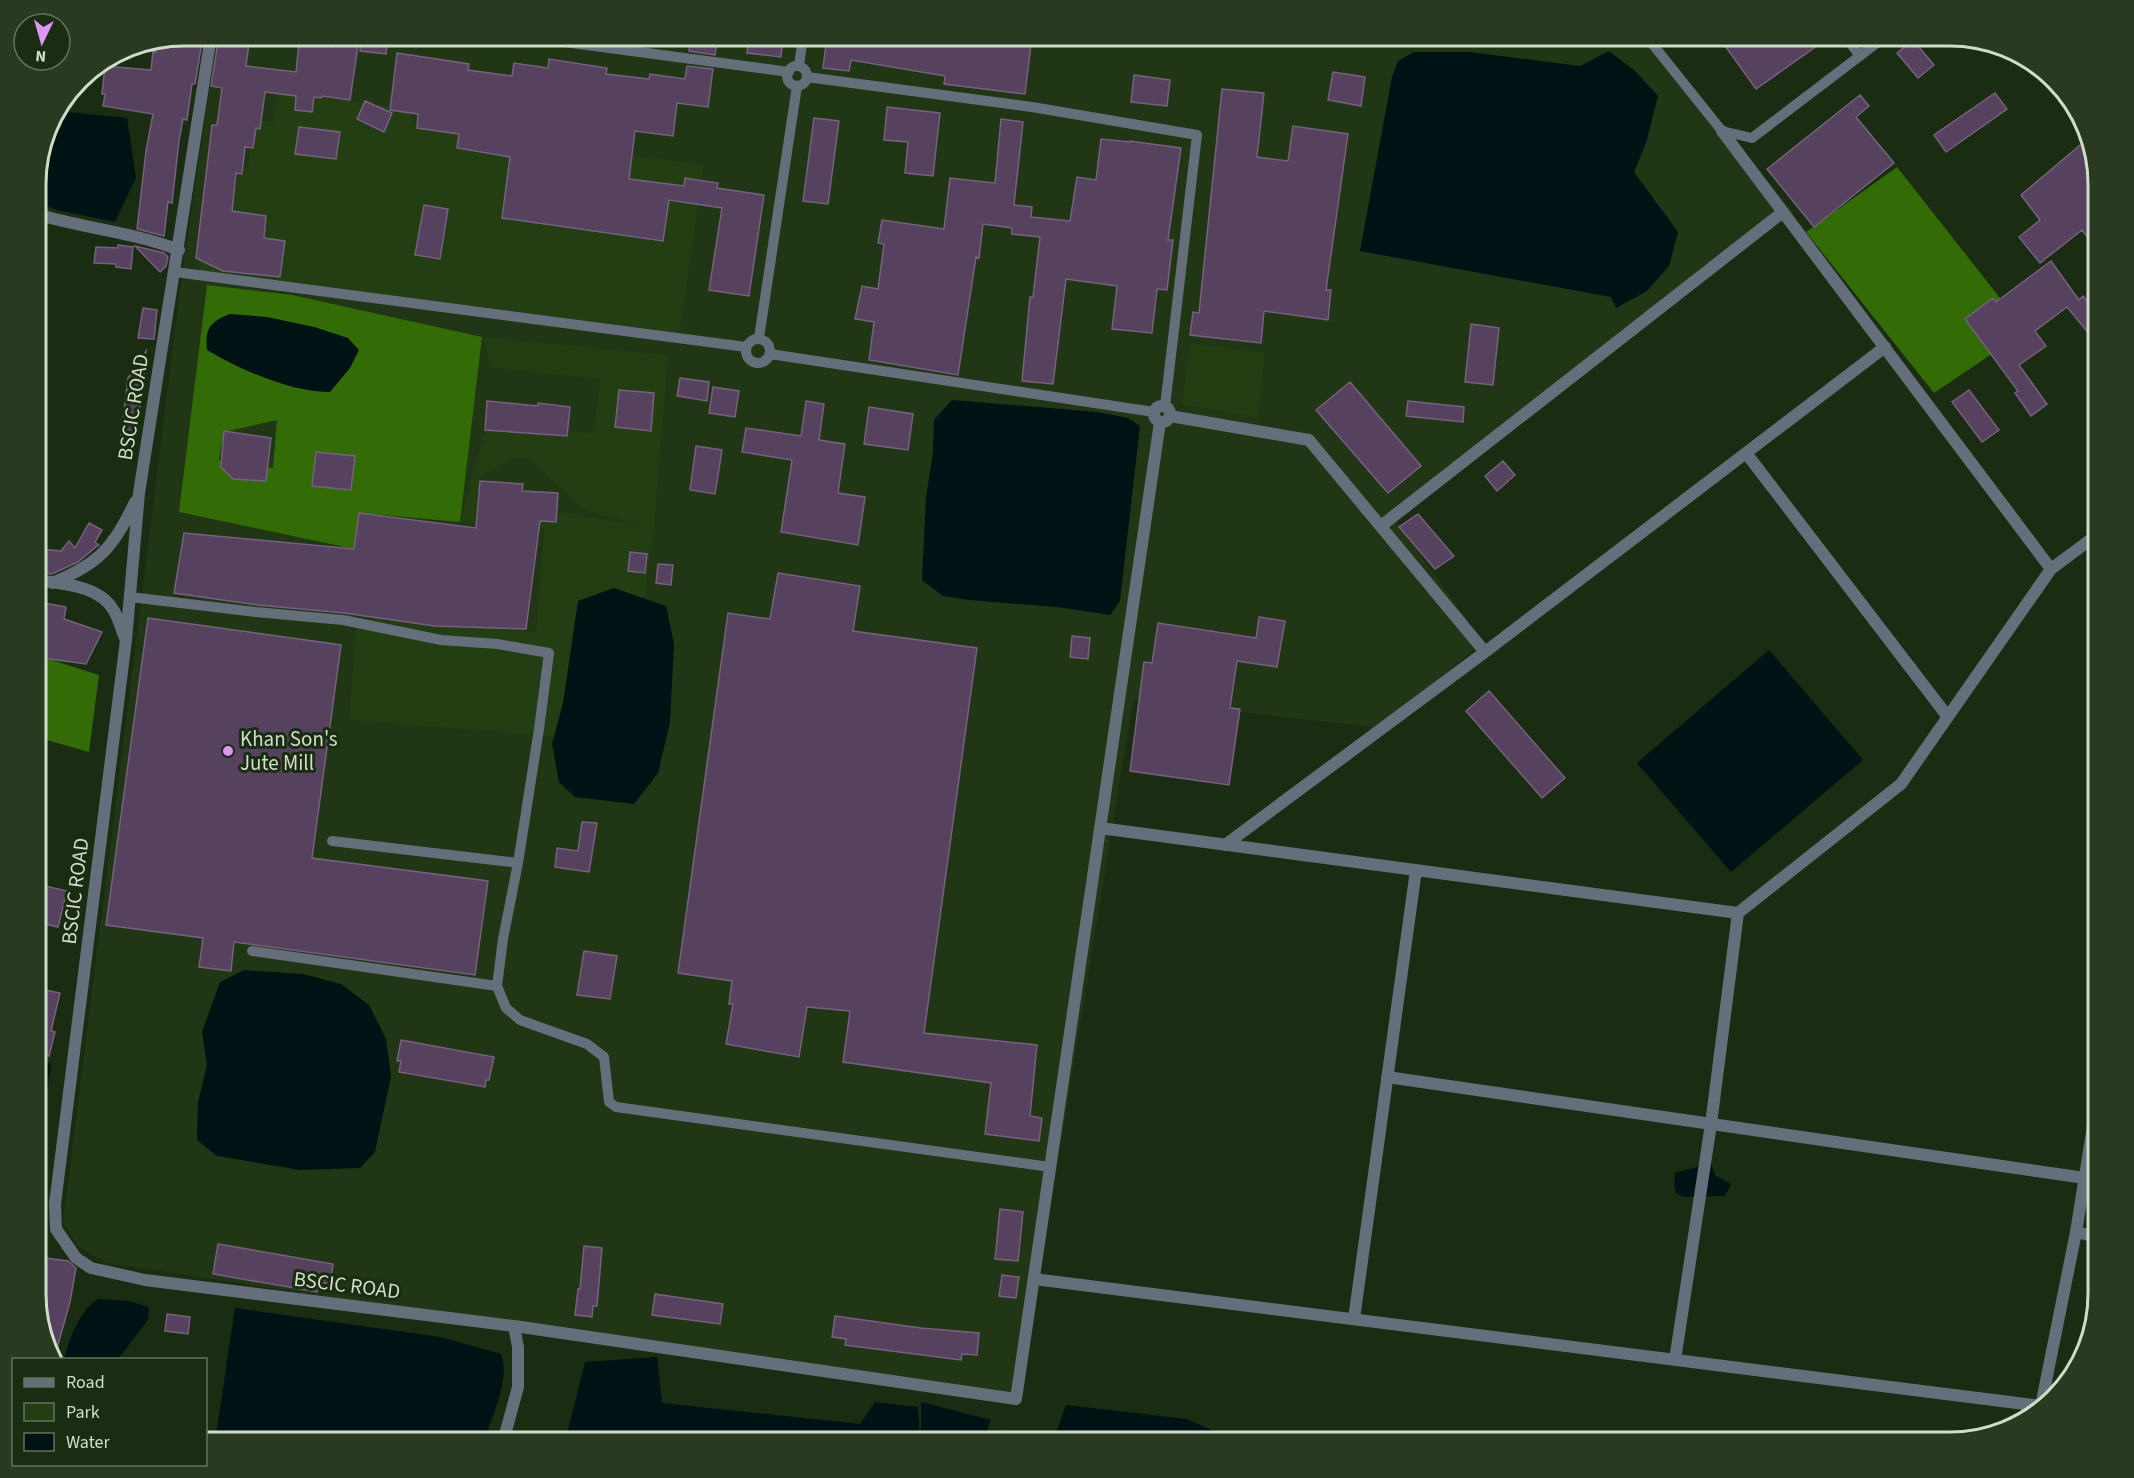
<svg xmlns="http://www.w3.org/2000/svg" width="2134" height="1478" font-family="'Source Sans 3',sans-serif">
<rect width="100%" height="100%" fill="#1a2c11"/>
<path fill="#203614" d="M 217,36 L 1647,36 L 1793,212 L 1394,518 L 1483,642 L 1381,728 L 1133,700 L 1019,1402 L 107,1263 L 80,1248 L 63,1223 L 180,290 Z"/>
<path fill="#223e12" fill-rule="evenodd" d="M 278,90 L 413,110 L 412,124 L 704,165 L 679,339 L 200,272 L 196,246 L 203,211 L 236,186 L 239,169 L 248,167 L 255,120 L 273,122 Z
M 482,337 L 668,355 L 654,528 L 625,742 L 349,720 L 357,618 L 536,632 L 544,529 L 460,522 L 487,423 L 594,433 L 600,379 L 492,368 ZM 512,458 L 530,460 L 584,510 L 643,526 L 527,506 L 479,478 Z
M 1190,343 L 1265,353 L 1258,418 L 1182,404 Z
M 1001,1429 L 1035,1436 L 1045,1442 L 995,1442 Z"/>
<path fill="#336b07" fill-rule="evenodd" d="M 1897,167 L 2026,331 L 1934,393 L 1806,232 Z
M 207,285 L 292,295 L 482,337 L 460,522 L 359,513 L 354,549 L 179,512 ZM 277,420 L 273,468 L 219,460 L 224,432 Z
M 36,655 L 99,675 L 89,752 L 36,737 Z"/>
<path fill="#001314" d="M 1609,51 L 1635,71 L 1658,96 L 1646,143 L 1634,172 L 1678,232 L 1669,266 L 1647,291 L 1616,308 L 1611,297 L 1360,251 L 1392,77 L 1398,61 L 1414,52 L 1470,52 L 1580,66 Z
M 59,111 L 127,118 L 136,178 L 115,222 L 57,210 L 36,202 L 36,176 L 47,128 Z
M 230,314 L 267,317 L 314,327 L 348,338 L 359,350 L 350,368 L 330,392 C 294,393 238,369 207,350 C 205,328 210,322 230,314 Z
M 952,400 L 1097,412 L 1128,418 L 1140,426 L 1120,601 L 1110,615 L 1057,607 L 969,600 L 943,596 L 922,580 L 926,497 L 933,453 L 934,420 Z
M 614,588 L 666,606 L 674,644 L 670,722 L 658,773 L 634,804 L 575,797 L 559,782 L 552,744 L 563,703 L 578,601 Z
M 1769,650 L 1863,760 L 1731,872 L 1637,763 Z
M 244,970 L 303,974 L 341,984 L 369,1005 L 386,1039 L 391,1076 L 375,1152 L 360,1168 L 300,1170 L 217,1156 L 197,1140 L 198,1102 L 207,1065 L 202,1032 L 220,982 Z
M 36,1058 L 51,1064 L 36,1171 Z
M 1710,1160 L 1715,1175 L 1731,1184 L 1725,1196 L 1683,1197 L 1676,1193 L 1674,1184 L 1675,1173 L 1694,1168 Z
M 98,1299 L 129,1301 L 149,1307 L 148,1320 L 118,1359 L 64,1359 C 70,1338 78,1312 98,1299 Z
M 235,1308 L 440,1337 L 501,1354 C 511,1379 491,1417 484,1442 L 215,1442 Z
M 657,1357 L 662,1403 L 860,1424 L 875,1402 L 918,1407 L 920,1439 L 907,1442 L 565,1442 L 585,1362 Z
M 921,1402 L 991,1420 L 982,1442 L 921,1442 Z
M 1066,1405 L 1186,1419 L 1240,1442 L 1062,1442 L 1054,1438 Z"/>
<path fill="#56415e" stroke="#76617f" stroke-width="1.5" d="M 185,36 L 203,36 L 195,84 L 192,84 L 187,120 L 183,119 L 179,141 L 172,203 L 168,202 L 164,236 L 137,229 L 146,151 L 153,114 L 103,106 L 105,94 L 102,94 L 105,66 L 151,70 L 153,51 L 156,52 L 158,41 Z
M 219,36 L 250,36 L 246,66 L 296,72 L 299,43 L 333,47 L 334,41 L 358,45 L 350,100 L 322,96 L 321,98 L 314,97 L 312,112 L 295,110 L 296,96 L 265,92 L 260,129 L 256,128 L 253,148 L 245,147 L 242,174 L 236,173 L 232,211 L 266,216 L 264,238 L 285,241 L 280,277 L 223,271 L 196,258 L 212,125 L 217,125 L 222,88 L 211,86 Z
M 362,36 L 388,38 L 386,54 L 360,51 Z
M 691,36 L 718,36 L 715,55 L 689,51 Z
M 749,36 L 783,36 L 781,57 L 747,53 Z
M 827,36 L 867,40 L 868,36 L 1032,36 L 1025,94 L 944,84 L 945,76 L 851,60 L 849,71 L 823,68 Z
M 1718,36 L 1811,36 L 1818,45 L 1756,89 Z
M 1913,40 L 1934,65 L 1918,78 L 1897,53 Z
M 397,53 L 469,64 L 468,70 L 512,76 L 514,63 L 548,68 L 549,59 L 607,68 L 606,74 L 649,79 L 650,74 L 685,79 L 687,66 L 713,69 L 708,107 L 677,103 L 673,136 L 635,131 L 629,179 L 684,186 L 685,178 L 718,183 L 717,188 L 764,195 L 749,296 L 709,290 L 722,208 L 669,200 L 663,241 L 502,218 L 510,157 L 457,148 L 459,134 L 417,128 L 418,114 L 390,110 Z
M 1333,72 L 1365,77 L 1361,106 L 1328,100 Z
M 1134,75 L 1170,80 L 1167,106 L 1131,102 Z
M 1222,89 L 1264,93 L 1257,157 L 1288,161 L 1293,126 L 1348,134 L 1326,290 L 1331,290 L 1328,320 L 1264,311 L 1261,343 L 1190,335 L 1193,312 L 1199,313 Z
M 1995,93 L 2007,109 L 1946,152 L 1934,135 Z
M 1860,95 L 1869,106 L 1856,117 L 1894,163 L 1814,227 L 1767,169 Z
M 365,101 L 392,113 L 384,132 L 357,119 Z
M 887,107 L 940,113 L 933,176 L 905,173 L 908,142 L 884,140 Z
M 814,118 L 839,121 L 828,204 L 803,201 Z
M 1001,119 L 1023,122 L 1014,205 L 1032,207 L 1031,217 L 1070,221 L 1077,177 L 1096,180 L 1101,139 L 1130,142 L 1130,141 L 1181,148 L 1168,240 L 1173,240 L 1167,290 L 1157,289 L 1152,333 L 1112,329 L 1117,286 L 1066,279 L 1053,384 L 1022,381 L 1030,297 L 1033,297 L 1040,237 L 1012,234 L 1012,228 L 983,224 L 979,258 L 976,257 L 958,375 L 869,360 L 874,322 L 855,319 L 862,286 L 878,289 L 884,244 L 878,243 L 882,220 L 944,229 L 950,178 L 995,183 Z
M 299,127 L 340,132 L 336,159 L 295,154 Z
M 2086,140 L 2098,185 L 2098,251 L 2082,230 L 2040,263 L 2019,237 L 2040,220 L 2021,195 Z
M 424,205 L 448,209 L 440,259 L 415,255 Z
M 118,245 L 133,247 L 131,269 L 116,267 L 116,264 L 94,263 L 96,247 L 118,248 Z
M 135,246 L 164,253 L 168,257 L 166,266 L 160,272 Z
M 2051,261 L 2079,300 L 2083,296 L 2093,308 L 2089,312 L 2098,324 L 2098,329 L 2090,335 L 2067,307 L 2035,331 L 2046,346 L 2019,365 L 2047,404 L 2031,416 L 2015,393 L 2018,391 L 1965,319 L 1993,298 L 1996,302 Z
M 143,308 L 157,310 L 154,339 L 138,338 Z
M 1471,324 L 1499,328 L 1493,385 L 1465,382 Z
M 146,351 L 143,389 L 135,437 L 121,435 L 128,378 Z
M 680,378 L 709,382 L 707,401 L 677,396 Z
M 1350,382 L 1421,466 L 1388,493 L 1316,410 Z
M 713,387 L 739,391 L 735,417 L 709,413 Z
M 619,390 L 654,393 L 651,431 L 615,427 Z
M 1969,390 L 1999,430 L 1982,442 L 1952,402 Z
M 487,401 L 538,406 L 538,403 L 570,407 L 567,436 L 485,430 Z
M 806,401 L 824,404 L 819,440 L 845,444 L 838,493 L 865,497 L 858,545 L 781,532 L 792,460 L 742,452 L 746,428 L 801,436 Z
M 1408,401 L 1464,407 L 1463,422 L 1406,416 Z
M 869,407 L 913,414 L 908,450 L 864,444 Z
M 224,431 L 271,438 L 266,481 L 233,479 L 221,467 Z
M 696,446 L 722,450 L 715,494 L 690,490 Z
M 316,452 L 355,456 L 351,490 L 312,486 Z
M 1503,461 L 1515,475 L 1497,491 L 1485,476 Z
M 480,481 L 523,484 L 522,491 L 558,493 L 556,522 L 540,521 L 526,629 L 435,626 L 344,613 L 257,605 L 174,593 L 184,533 L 354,549 L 359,513 L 476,528 Z
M 1418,514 L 1454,556 L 1435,569 L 1399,527 Z
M 89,523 L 102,530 L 95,542 L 99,545 L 97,546 L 78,562 L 52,574 L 40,572 L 42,549 L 61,551 L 69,541 L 75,548 Z
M 630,552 L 647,554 L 645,573 L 628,571 Z
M 658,564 L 673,565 L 671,585 L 656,583 Z
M 778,573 L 860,586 L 853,631 L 977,648 L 924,1033 L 1037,1045 L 1030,1116 L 1042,1118 L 1039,1141 L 985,1134 L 991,1083 L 843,1062 L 850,1011 L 807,1007 L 799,1057 L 726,1044 L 733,1004 L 729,1004 L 732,981 L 678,973 L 728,613 L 770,619 Z
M 44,603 L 66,607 L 64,619 L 102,632 L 86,664 L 36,657 L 36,604 L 44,605 Z
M 1259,617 L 1285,621 L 1277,667 L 1237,661 L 1230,708 L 1240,709 L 1229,785 L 1130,771 L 1144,662 L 1152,663 L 1158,623 L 1256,638 Z
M 148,618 L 341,645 L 312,858 L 488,881 L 475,975 L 234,942 L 231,971 L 199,967 L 203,938 L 106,925 Z
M 1072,636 L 1090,638 L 1088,659 L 1070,657 Z
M 1489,691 L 1565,778 L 1542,798 L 1466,711 Z
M 582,822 L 597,823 L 589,872 L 555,867 L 557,848 L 578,851 Z
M 36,884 L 67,891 L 58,927 L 36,922 Z
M 584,951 L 617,956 L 610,999 L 577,995 Z
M 36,988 L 60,993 L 51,1031 L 55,1032 L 49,1056 L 46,1056 L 43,1069 L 36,1069 Z
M 401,1040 L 494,1057 L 489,1080 L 486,1080 L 485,1087 L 399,1072 L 401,1061 L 397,1061 Z
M 1000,1209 L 1023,1212 L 1018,1261 L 995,1259 Z
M 218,1244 L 333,1264 L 330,1284 L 319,1282 L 317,1292 L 213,1274 Z
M 584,1246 L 602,1248 L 597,1306 L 593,1306 L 592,1317 L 575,1315 L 578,1289 L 580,1289 Z
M 46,1258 L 68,1261 L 76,1268 L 70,1302 L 54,1359 L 36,1302 L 36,1297 L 40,1298 Z
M 1002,1275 L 1019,1277 L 1016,1298 L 999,1296 Z
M 655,1294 L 723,1304 L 720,1324 L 652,1315 Z
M 167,1314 L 190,1317 L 188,1334 L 165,1331 Z
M 835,1316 L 921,1328 L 979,1333 L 977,1355 L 962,1354 L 961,1360 L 845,1345 L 846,1339 L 832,1337 Z"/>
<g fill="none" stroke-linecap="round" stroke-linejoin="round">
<path stroke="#656f7c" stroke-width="10" d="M 519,36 L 789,72
M 1646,36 L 1722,131 L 1752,138 L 1886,36
M 1845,36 L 1860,56
M 799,66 L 803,36
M787 76a10 10 0 1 1 20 0a10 10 0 1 1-20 0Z
M 807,77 L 1032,107 L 1197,135 L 1165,406
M 175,272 L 746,347
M 759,338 L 797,86
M746 351a12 12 0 1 1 24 0a12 12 0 1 1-24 0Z
M 770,354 L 1154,412
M 130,597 L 256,612 L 343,620 L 441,640 L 497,644 L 549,653 L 539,729 L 518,863 L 503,939 L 497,986 L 506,1008 L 520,1020 L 587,1044 L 604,1057 L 609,1102 L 616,1107 L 1050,1167
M 332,841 L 518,863
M 252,951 L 497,986"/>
<path stroke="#656f7c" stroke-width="12" d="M 211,36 L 139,493 L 126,640 L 55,1204 L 56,1229 L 76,1258 L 91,1268 L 145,1280 L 514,1326 L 518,1347 L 518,1387 L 503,1442
M 1722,131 L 2051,569
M 36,214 C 83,228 133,232 179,250
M1154 414a8 8 0 1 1 16 0a8 8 0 1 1-16 0Z
M 1170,416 L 1309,440 L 1485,652
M 1746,453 L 1948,717
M 1381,526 L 1783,212
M 36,580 C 62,584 100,585 114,611 C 119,619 121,629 125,638
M 52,583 C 99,564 114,547 135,502
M 1100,828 L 1738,913
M 1225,845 L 1485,652 L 1885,347
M 1387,1077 L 2085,1178
M 2076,1232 L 2098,1237
M 1034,1279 L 2041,1406 L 2076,1232 L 2098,1095
M 1354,1319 L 1416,870
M 514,1326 L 1016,1399 L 1160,422
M 1675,1360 L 1711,1124 L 1738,913 L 1901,784 L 2051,569 L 2098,534"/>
</g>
<circle fill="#db99f5" stroke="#1a2c11" stroke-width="2" cx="228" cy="751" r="6"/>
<g text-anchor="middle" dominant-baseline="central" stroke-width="6" stroke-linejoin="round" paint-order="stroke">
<g font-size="21" fill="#d1ddcb" stroke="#1a2c11">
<text transform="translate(133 407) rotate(-81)">BSCIC ROAD</text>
<text transform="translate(75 891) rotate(-83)">BSCIC ROAD</text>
<text transform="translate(347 1285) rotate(7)">BSCIC ROAD</text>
</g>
<g font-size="21" fill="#d1ddcb" stroke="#1a2c11" text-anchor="start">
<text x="240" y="739">Khan Son's<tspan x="240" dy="24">Jute Mill</tspan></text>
</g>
</g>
<path d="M0 0H2134V1478H0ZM184 46H1950A138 138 0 0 1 2088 184V1294A138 138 0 0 1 1950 1432H184A138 138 0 0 1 46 1294V184A138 138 0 0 1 184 46Z" fill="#293a20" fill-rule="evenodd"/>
<path fill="none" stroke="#d1ddcb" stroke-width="3" d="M184 46H1950A138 138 0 0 1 2088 184V1294A138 138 0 0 1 1950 1432H184A138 138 0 0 1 46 1294V184A138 138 0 0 1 184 46Z"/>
<rect x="12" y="1358" width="195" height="108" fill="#1a2c11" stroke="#63735b" stroke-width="1.5"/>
<rect x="24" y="1378" width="30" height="9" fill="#656f7c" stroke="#63735b" stroke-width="1.5"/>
<text x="66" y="1388" font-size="18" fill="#d1ddcb">Road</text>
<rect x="24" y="1403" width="30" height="18" fill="#223e12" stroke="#63735b" stroke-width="1.5"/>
<text x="66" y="1418" font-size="18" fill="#d1ddcb">Park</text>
<rect x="24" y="1433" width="30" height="18" fill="#001314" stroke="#63735b" stroke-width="1.5"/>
<text x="66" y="1448" font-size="18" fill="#d1ddcb">Water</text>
<g transform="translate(42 42) rotate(185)"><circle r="28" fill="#1a2c11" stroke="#63735b" stroke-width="1.5"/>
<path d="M0-4.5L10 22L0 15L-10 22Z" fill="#db99f5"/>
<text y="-9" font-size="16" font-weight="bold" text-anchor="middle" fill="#d1ddcb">N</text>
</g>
</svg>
